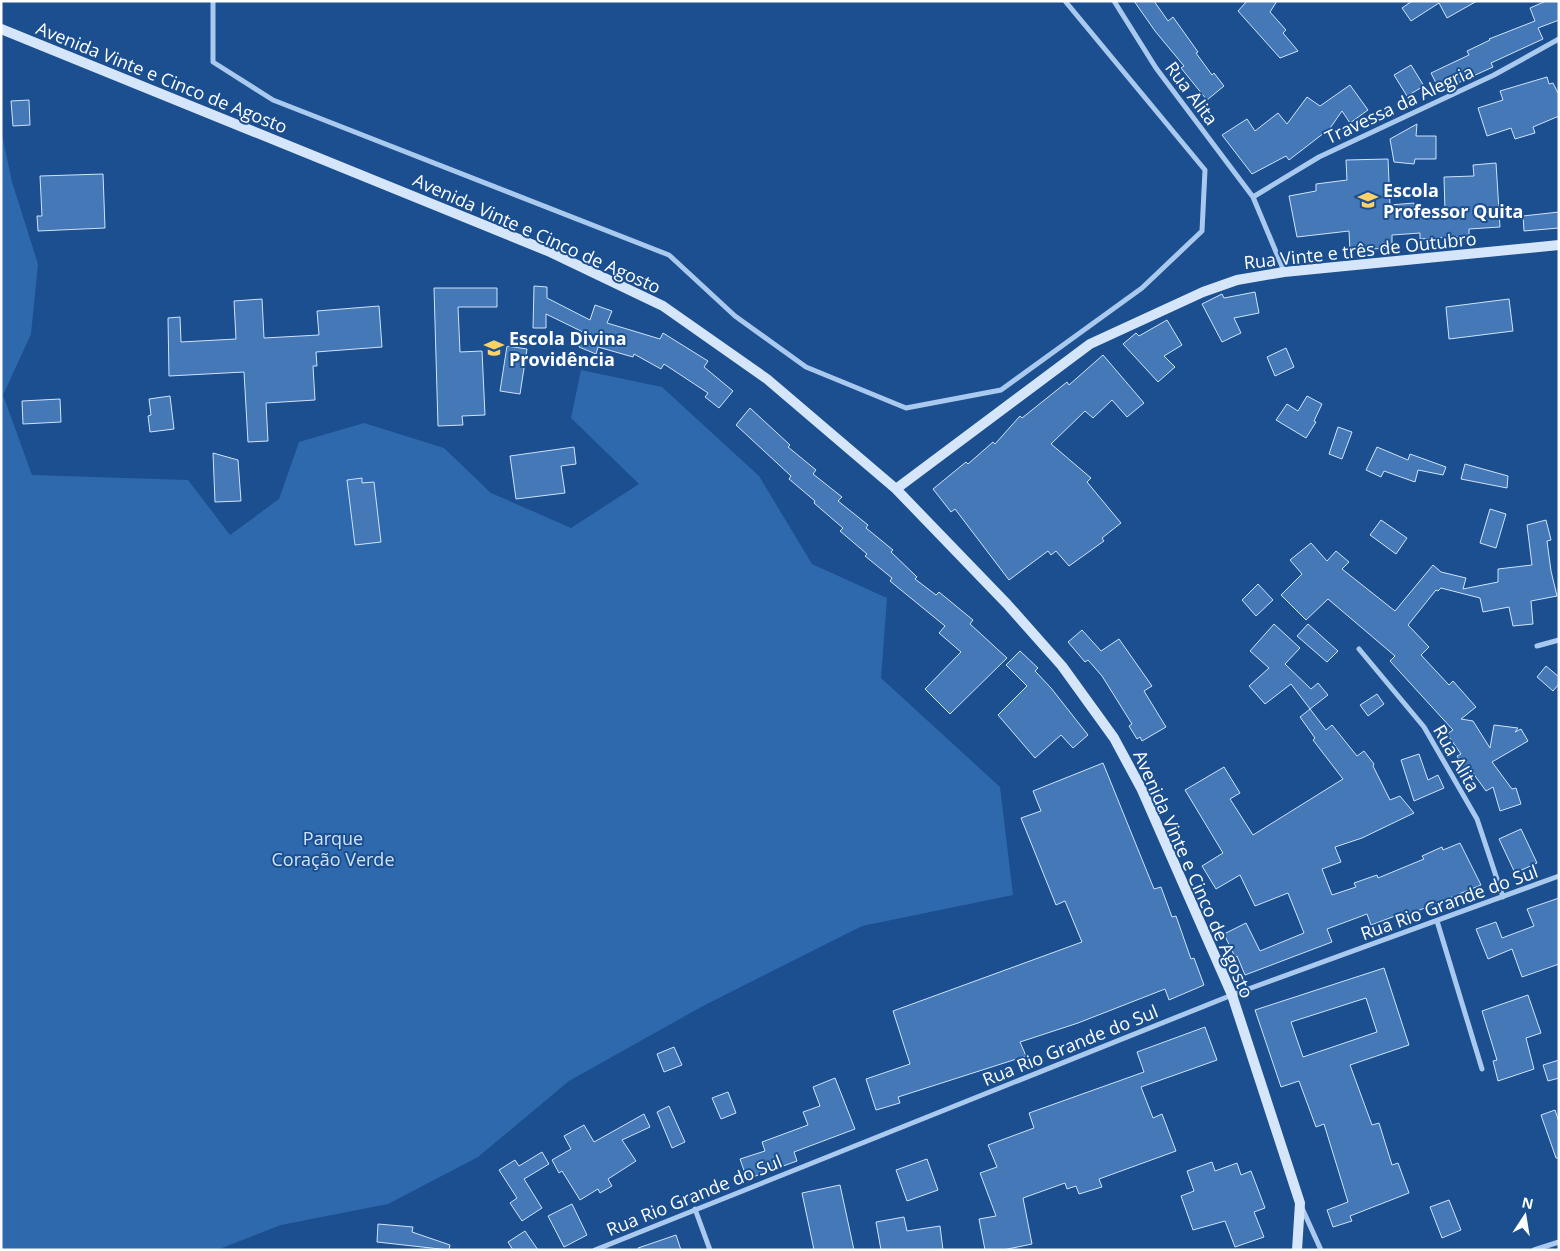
<svg xmlns="http://www.w3.org/2000/svg" width="1560" height="1251" font-family="'Open Sans',sans-serif">
<rect width="100%" height="100%" fill="#1b4f8f"/>
<path fill="#2e69ad" d="M 1,130 L 12,182 L 38,264 L 31,334 L 3,395 L 32,475 L 188,480 L 230,535 L 279,499 L 299,442 L 364,423 L 444,448 L 491,493 L 571,528 L 639,484 L 571,418 L 581,370 L 662,387 L 759,476 L 812,564 L 887,598 L 881,678 L 1000,787 L 1013,895 L 862,926 L 703,1006 L 569,1081 L 478,1157 L 388,1204 L 281,1225 L 217,1250 L 1,1250 Z"/>
<path fill="#4478b7" stroke="#cfe3fa" fill-rule="evenodd" d="M 1134,1 L 1154,1 L 1168,21 L 1173,17 L 1198,52 L 1196,53 L 1212,75 L 1214,73 L 1224,86 L 1207,100 L 1181,68 L 1184,66 L 1155,31 Z
M 1247,1 L 1277,1 L 1270,12 L 1286,30 L 1283,33 L 1298,51 L 1280,58 L 1238,11 Z
M 1412,1 L 1477,1 L 1447,18 L 1439,3 L 1411,21 L 1402,8 Z
M 1546,1 L 1559,1 L 1559,20 L 1538,28 L 1543,39 L 1491,63 L 1493,67 L 1440,91 L 1431,73 L 1469,55 L 1467,51 L 1490,40 L 1489,39 L 1535,21 L 1530,8 Z
M 1411,65 L 1424,86 L 1407,96 L 1394,75 Z
M 1547,77 L 1549,84 L 1553,83 L 1559,95 L 1559,116 L 1533,127 L 1535,133 L 1515,139 L 1511,128 L 1487,136 L 1478,108 L 1503,100 L 1500,91 Z
M 1350,85 L 1368,110 L 1350,123 L 1342,111 L 1326,134 L 1324,133 L 1289,160 L 1286,156 L 1252,174 L 1222,135 L 1247,119 L 1255,131 L 1278,113 L 1287,124 L 1307,97 L 1320,106 Z
M 29,100 L 30,125 L 13,126 L 11,101 Z
M 1417,124 L 1416,136 L 1436,136 L 1436,159 L 1415,159 L 1414,164 L 1394,162 L 1390,139 Z
M 1388,159 L 1390,205 L 1414,203 L 1415,213 L 1445,211 L 1444,177 L 1474,176 L 1473,165 L 1496,163 L 1500,227 L 1469,229 L 1469,236 L 1420,239 L 1420,233 L 1392,235 L 1392,248 L 1350,250 L 1349,231 L 1297,237 L 1289,196 L 1316,191 L 1316,184 L 1347,180 L 1346,160 Z
M 103,174 L 105,228 L 38,231 L 37,216 L 42,216 L 40,176 Z
M 1559,212 L 1559,228 L 1524,231 L 1523,216 Z
M 534,286 L 547,287 L 547,298 L 590,320 L 595,305 L 612,311 L 607,323 L 660,339 L 663,333 L 708,361 L 704,367 L 733,391 L 719,408 L 705,397 L 708,393 L 664,364 L 661,369 L 634,354 L 633,357 L 598,347 L 596,354 L 579,347 L 585,333 L 546,314 L 546,328 L 533,328 Z
M 434,288 L 497,288 L 497,307 L 458,307 L 460,352 L 482,351 L 485,415 L 462,416 L 463,425 L 438,426 Z
M 1255,292 L 1259,313 L 1234,318 L 1241,333 L 1222,342 L 1202,304 L 1222,294 L 1224,298 Z
M 262,299 L 264,338 L 319,335 L 317,311 L 379,306 L 382,347 L 316,352 L 317,366 L 313,366 L 315,400 L 266,403 L 268,441 L 248,442 L 244,372 L 169,376 L 168,318 L 180,317 L 181,342 L 236,339 L 234,301 Z
M 1509,299 L 1513,331 L 1449,339 L 1446,307 Z
M 1167,320 L 1182,345 L 1164,356 L 1175,367 L 1158,382 L 1123,344 L 1136,333 L 1139,336 Z
M 507,346 L 527,349 L 520,394 L 500,391 Z
M 1286,348 L 1294,367 L 1275,376 L 1267,357 Z
M 1103,355 L 1144,403 L 1127,417 L 1112,400 L 1093,418 L 1085,411 L 1051,444 L 1091,478 L 1087,482 L 1121,523 L 1102,538 L 1104,541 L 1069,566 L 1056,551 L 1051,555 L 1048,551 L 1009,580 L 955,509 L 951,512 L 933,489 L 966,462 L 968,464 L 993,442 L 995,444 L 1020,416 L 1022,418 L 1067,382 L 1069,385 Z
M 170,396 L 174,429 L 150,432 L 148,416 L 151,415 L 149,399 Z
M 1307,396 L 1322,404 L 1314,421 L 1316,422 L 1306,438 L 1276,420 L 1287,404 L 1298,411 Z
M 60,399 L 61,422 L 23,424 L 22,401 Z
M 750,408 L 790,445 L 788,447 L 816,470 L 813,474 L 842,497 L 838,501 L 868,525 L 866,528 L 893,550 L 891,552 L 917,577 L 915,579 L 936,595 L 939,592 L 973,620 L 970,624 L 1007,658 L 950,714 L 925,689 L 961,652 L 939,633 L 945,626 L 890,581 L 892,578 L 865,556 L 867,554 L 840,531 L 843,528 L 814,503 L 815,501 L 789,479 L 791,476 L 736,425 Z
M 1338,427 L 1352,432 L 1342,459 L 1329,454 Z
M 574,447 L 576,464 L 561,466 L 565,493 L 516,499 L 510,456 Z
M 1377,447 L 1408,460 L 1410,454 L 1446,467 L 1443,475 L 1418,470 L 1415,482 L 1384,471 L 1381,477 L 1366,470 Z
M 213,453 L 238,460 L 241,501 L 215,502 Z
M 1465,464 L 1508,476 L 1507,488 L 1461,479 Z
M 362,478 L 362,483 L 374,482 L 381,542 L 355,545 L 347,480 Z
M 1490,509 L 1506,514 L 1496,548 L 1480,543 Z
M 1381,520 L 1407,538 L 1396,554 L 1370,535 Z
M 1546,520 L 1551,540 L 1547,541 L 1551,571 L 1557,596 L 1531,601 L 1533,624 L 1513,626 L 1509,607 L 1483,612 L 1480,598 L 1441,588 L 1438,591 L 1436,590 L 1408,625 L 1429,647 L 1421,655 L 1449,685 L 1453,681 L 1476,707 L 1461,719 L 1473,721 L 1490,748 L 1494,725 L 1518,728 L 1515,732 L 1521,729 L 1528,741 L 1492,762 L 1512,789 L 1516,788 L 1521,804 L 1500,811 L 1493,787 L 1486,791 L 1470,769 L 1466,772 L 1457,756 L 1461,754 L 1447,734 L 1453,730 L 1390,661 L 1395,656 L 1328,599 L 1306,620 L 1281,595 L 1302,574 L 1290,560 L 1311,543 L 1327,561 L 1336,551 L 1349,562 L 1342,569 L 1395,611 L 1433,565 L 1441,572 L 1466,578 L 1463,589 L 1498,582 L 1498,569 L 1532,565 L 1527,525 Z
M 1258,584 L 1273,600 L 1256,616 L 1242,600 Z
M 1274,624 L 1300,648 L 1285,664 L 1311,689 L 1318,683 L 1328,695 L 1310,709 L 1291,684 L 1265,704 L 1249,686 L 1269,668 L 1250,651 Z
M 1308,624 L 1338,651 L 1327,662 L 1297,636 Z
M 1082,630 L 1101,651 L 1119,639 L 1152,686 L 1144,691 L 1166,727 L 1142,741 L 1140,737 L 1137,739 L 1129,726 L 1132,724 L 1102,676 L 1088,660 L 1085,662 L 1068,642 Z
M 1020,651 L 1038,668 L 1035,671 L 1051,688 L 1088,735 L 1073,748 L 1061,735 L 1035,758 L 998,715 L 1027,686 L 1006,665 Z
M 1546,666 L 1559,677 L 1559,684 L 1553,691 L 1537,677 Z
M 1377,694 L 1384,704 L 1368,716 L 1360,705 Z
M 1310,709 L 1326,730 L 1332,725 L 1357,756 L 1364,751 L 1374,764 L 1373,766 L 1390,800 L 1400,796 L 1414,813 L 1362,838 L 1335,847 L 1341,862 L 1322,869 L 1332,895 L 1356,887 L 1354,883 L 1377,875 L 1378,878 L 1424,859 L 1422,856 L 1442,847 L 1443,850 L 1460,843 L 1481,885 L 1405,916 L 1403,913 L 1371,925 L 1367,914 L 1327,929 L 1332,942 L 1245,975 L 1237,956 L 1235,957 L 1224,934 L 1246,923 L 1260,951 L 1304,933 L 1288,893 L 1255,906 L 1240,875 L 1216,889 L 1202,866 L 1223,853 L 1185,790 L 1224,767 L 1240,793 L 1230,799 L 1253,835 L 1343,779 L 1313,740 L 1315,738 L 1300,717 Z
M 1419,754 L 1428,780 L 1438,775 L 1444,788 L 1414,801 L 1401,760 Z
M 1103,763 L 1154,889 L 1161,887 L 1172,917 L 1176,916 L 1191,959 L 1194,958 L 1204,985 L 1169,1000 L 1165,989 L 1078,1023 L 1020,1042 L 1026,1056 L 898,1097 L 900,1103 L 876,1110 L 866,1079 L 910,1064 L 893,1011 L 1082,942 L 1065,901 L 1056,905 L 1021,818 L 1041,811 L 1033,791 Z
M 1521,829 L 1537,863 L 1515,873 L 1499,839 Z
M 1559,898 L 1559,964 L 1522,977 L 1512,949 L 1488,959 L 1476,929 L 1496,922 L 1502,938 L 1534,926 L 1527,909 Z
M 1384,968 L 1409,1045 L 1350,1065 L 1372,1125 L 1379,1123 L 1392,1165 L 1398,1163 L 1409,1193 L 1350,1216 L 1352,1221 L 1333,1227 L 1327,1210 L 1348,1202 L 1324,1124 L 1316,1127 L 1299,1081 L 1281,1087 L 1255,1010 ZM 1366,998 L 1377,1032 L 1303,1057 L 1291,1022 Z
M 1528,995 L 1541,1033 L 1526,1038 L 1534,1069 L 1498,1081 L 1493,1061 L 1497,1060 L 1482,1011 Z
M 1205,1027 L 1217,1060 L 1141,1087 L 1153,1118 L 1162,1114 L 1176,1151 L 1099,1179 L 1102,1187 L 1079,1194 L 1076,1186 L 1067,1189 L 1065,1183 L 1023,1198 L 1032,1244 L 1003,1250 L 985,1250 L 979,1219 L 996,1216 L 980,1173 L 997,1167 L 988,1145 L 1034,1128 L 1029,1113 L 1144,1072 L 1137,1052 Z
M 674,1047 L 682,1065 L 664,1072 L 657,1054 Z
M 1559,1060 L 1559,1078 L 1548,1081 L 1543,1065 Z
M 835,1078 L 855,1129 L 794,1152 L 797,1161 L 747,1179 L 740,1159 L 765,1151 L 762,1142 L 808,1125 L 803,1112 L 820,1106 L 813,1087 Z
M 728,1092 L 736,1113 L 721,1119 L 712,1098 Z
M 669,1106 L 685,1142 L 672,1148 L 657,1112 Z
M 1555,1110 L 1559,1122 L 1559,1158 L 1556,1158 L 1541,1115 Z
M 644,1114 L 650,1127 L 622,1140 L 636,1161 L 608,1179 L 612,1186 L 600,1193 L 598,1189 L 580,1200 L 562,1171 L 559,1173 L 552,1160 L 571,1149 L 564,1136 L 584,1125 L 594,1142 Z
M 542,1152 L 549,1164 L 524,1179 L 542,1208 L 522,1221 L 510,1203 L 517,1198 L 499,1170 L 515,1160 L 519,1166 Z
M 927,1159 L 938,1190 L 907,1201 L 896,1170 Z
M 1212,1162 L 1215,1171 L 1237,1163 L 1241,1175 L 1251,1171 L 1265,1208 L 1254,1212 L 1264,1237 L 1235,1247 L 1225,1221 L 1193,1230 L 1181,1196 L 1194,1191 L 1187,1171 Z
M 840,1185 L 854,1250 L 814,1250 L 802,1193 Z
M 1449,1200 L 1461,1230 L 1442,1238 L 1430,1207 Z
M 572,1204 L 587,1235 L 564,1247 L 548,1216 Z
M 904,1217 L 907,1231 L 940,1226 L 943,1250 L 881,1250 L 876,1222 Z
M 378,1224 L 413,1227 L 412,1232 L 450,1245 L 449,1250 L 377,1242 Z
M 525,1231 L 538,1250 L 513,1250 L 508,1242 Z
M 676,1235 L 681,1250 L 639,1250 L 638,1248 Z"/>
<g fill="none" stroke-linecap="round" stroke-linejoin="round">
<path stroke="#a9c9ee" stroke-width="5" d="M 213,1 L 213,62 L 273,100 L 669,255 L 735,316 L 806,367 L 906,408 L 1001,390 L 1142,288 L 1202,231 L 1205,170 L 1065,1
M 1114,1 L 1156,68 L 1253,197 L 1284,271
M 1253,197 L 1319,157 L 1494,75 L 1559,39
M 1537,646 L 1559,640
M 1359,649 L 1424,727 L 1477,819 L 1503,897
M 1437,921 L 1482,1069
M 1302,1208 L 1321,1250
M 695,1209 L 710,1250
M 595,1250 L 1232,995 L 1559,876
M 1534,1250 L 1559,1242"/>
<path stroke="#d6e6fa" stroke-width="10" d="M 1,29 L 548,251 L 663,306 L 767,379 L 896,489 L 1007,604 L 1062,666 L 1114,738 L 1142,790 L 1232,995 L 1300,1203 L 1297,1250
M 896,489 L 1090,344 L 1203,292 L 1237,280 L 1284,272 L 1559,245"/>
</g>
<defs>
<symbol id="school-bare" viewBox="-9 -9 18 18"><path d="M0-5L7-2L0 1L-7-2ZM-4 1L0 2.5L4 1V4Q0 6-4 4Z" fill="#ffd166" stroke="#1b4f8f" stroke-width="2.5" paint-order="stroke"/></symbol>
</defs>
<g fill-rule="evenodd">
<use href="#school-bare" x="1354" y="186" width="28" height="28"/>
<use href="#school-bare" x="480" y="334" width="28" height="28"/>
</g>
<g text-anchor="middle" dominant-baseline="central" stroke-width="4" stroke-linejoin="round" paint-order="stroke">
<g font-size="18" fill="#fff" stroke="#1b4f8f">
<text transform="translate(162 77) rotate(22)">Avenida Vinte e Cinco de Agosto</text>
<text transform="translate(1192 93) rotate(53)">Rua Alita</text>
<text transform="translate(1399 104) rotate(-25)">Travessa da Alegria</text>
<text transform="translate(537 233) rotate(24)">Avenida Vinte e Cinco de Agosto</text>
<text transform="translate(1360 250) rotate(-6)">Rua Vinte e três de Outubro</text>
<text transform="translate(1457 758) rotate(60)">Rua Alita</text>
<text transform="translate(1194 874) rotate(66)">Avenida Vinte e Cinco de Agosto</text>
<text transform="translate(1449 902) rotate(-20)">Rua Rio Grande do Sul</text>
<text transform="translate(1070 1045) rotate(-22)">Rua Rio Grande do Sul</text>
<text transform="translate(694 1195) rotate(-22)">Rua Rio Grande do Sul</text>
</g>
<g font-size="18" font-weight="bold" fill="#fff" stroke="#1b4f8f" text-anchor="start">
<text x="1383" y="190">Escola<tspan x="1383" dy="21">Professor Quita</tspan></text>
<text x="509" y="338">Escola Divina<tspan x="509" dy="21">Providência</tspan></text>
</g>
<g font-size="18" fill="#cfe3fa" stroke="#1b4f8f">
<text x="333" y="838">Parque<tspan x="333" dy="21">Coração Verde</tspan></text>
</g>
</g>
<rect width="1560" height="1251" fill="none" stroke="#ffffff" stroke-width="5"/>
<g transform="translate(1525 1216) rotate(12)" stroke="#1b4f8f" stroke-width="4" paint-order="stroke">
<path d="M0-4L9 19L0 12L-9 19Z" fill="#ffffff"/>
<text y="-8" font-size="14" font-weight="bold" text-anchor="middle" fill="#ffffff">N</text>
</g>
</svg>
